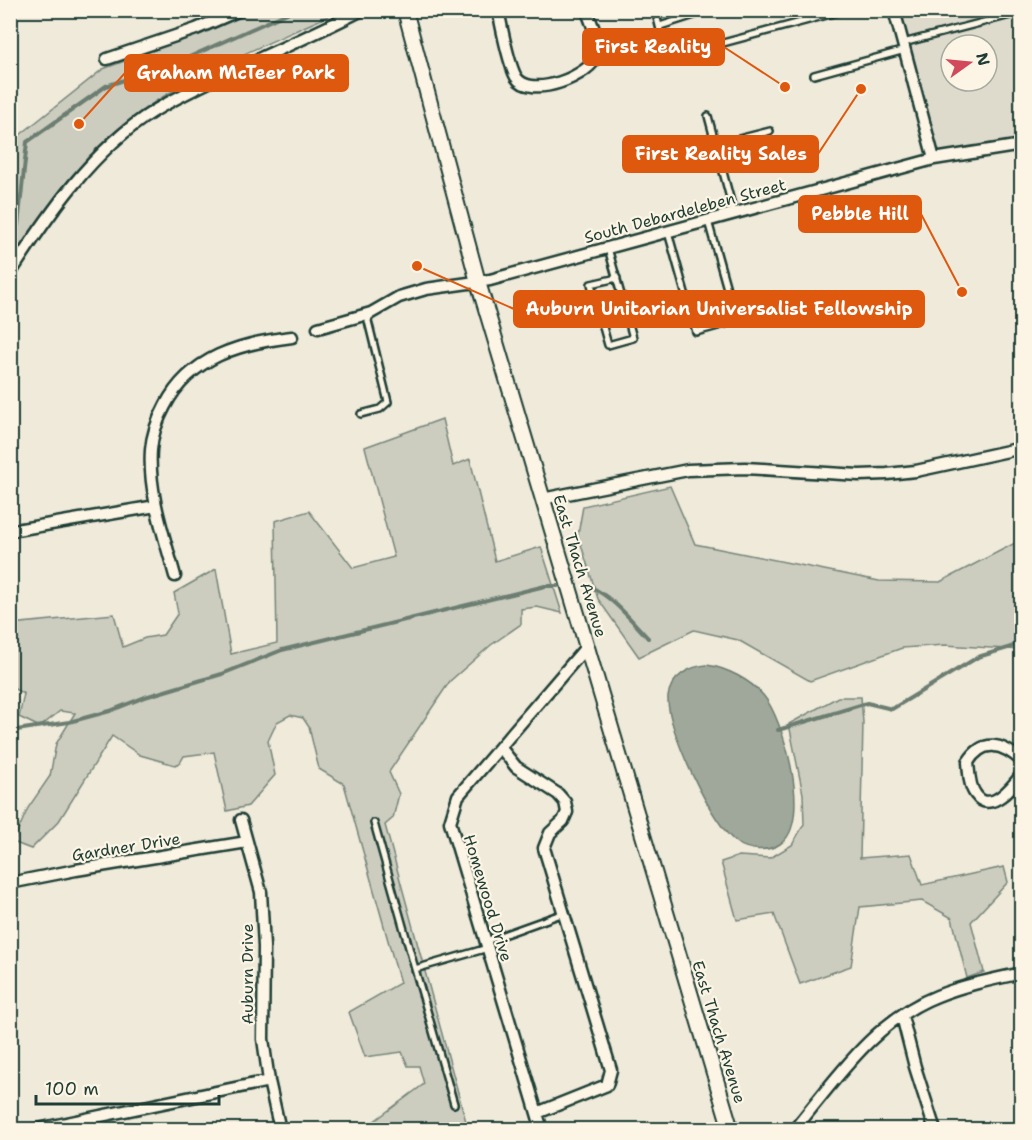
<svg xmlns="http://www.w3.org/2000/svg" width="1032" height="1140" font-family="'Shantell Sans',sans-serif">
<rect width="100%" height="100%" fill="#efeada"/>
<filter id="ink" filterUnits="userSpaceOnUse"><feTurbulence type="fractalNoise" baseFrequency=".0167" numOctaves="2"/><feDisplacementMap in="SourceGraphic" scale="12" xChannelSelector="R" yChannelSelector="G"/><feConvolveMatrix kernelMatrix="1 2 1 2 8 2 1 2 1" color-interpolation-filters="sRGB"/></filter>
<g filter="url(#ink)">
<path fill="#dedbcc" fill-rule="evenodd" d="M 901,11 L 1021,11 L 1021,140 L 934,159 ZM 951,45 L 987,45 L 987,81 L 951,81 Z"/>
<path fill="#cccdbf" stroke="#76857a" stroke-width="1.5" d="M 251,11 L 339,11 C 262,47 176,78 111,135 C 70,171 41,216 11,260 L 11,142 L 103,69 L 197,34 Z
M 442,419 L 453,466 L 470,459 L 495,561 L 541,547 L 562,613 L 537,607 L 521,609 L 521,624 L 491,645 L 450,681 L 389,772 L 399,794 L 393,818 L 385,825 L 468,1129 L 371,1129 L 369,1125 L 424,1084 L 419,1066 L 408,1066 L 402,1052 L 365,1057 L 349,1012 L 400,983 L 344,784 L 319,769 L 309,727 L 303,718 L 290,715 L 277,722 L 268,741 L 275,775 L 248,806 L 227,811 L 214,752 L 184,756 L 180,763 L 175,765 L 140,755 L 112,736 L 59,821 L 31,849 L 13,842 L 28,808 L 50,776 L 56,744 L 75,713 L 60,711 L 40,727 L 19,717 L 24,694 L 11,687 L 11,624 L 114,614 L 123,647 L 145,638 L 163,635 L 178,613 L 174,593 L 216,569 L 231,654 L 277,643 L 275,521 L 309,511 L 353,568 L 394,557 L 365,447 Z
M 670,486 L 695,544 L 879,581 L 940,582 L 1021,540 L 1021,650 L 945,645 L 902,648 L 810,681 L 738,640 L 694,630 L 639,657 L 598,599 L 578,535 L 583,506 Z
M 838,697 L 861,697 L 863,723 L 860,858 L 911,854 L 922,885 L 1004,867 L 1008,882 L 971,922 L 984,972 L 967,978 L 952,918 L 922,901 L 860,907 L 851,966 L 800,984 L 774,914 L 737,920 L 721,862 L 739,856 L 770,858 L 792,845 L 804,824 L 803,794 L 789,724 Z"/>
<path fill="#9fa89a" stroke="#6c7d71" stroke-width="1.5" d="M 707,665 C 727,668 750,680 763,695 C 784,719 813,823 780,844 C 768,852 749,851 737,843 C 712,825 666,728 668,697 C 670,677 690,666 707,665 Z"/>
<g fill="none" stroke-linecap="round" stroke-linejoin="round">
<path stroke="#6c7d71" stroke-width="4" d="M 10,236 L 18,225 L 27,142 L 106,86 L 178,62 L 294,10
M 589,586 C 614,598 630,619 648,638
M 778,730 L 867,703 L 892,709 L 978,657 L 1011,647 L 1022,641
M 10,731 L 69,722 L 110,711 L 145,697 L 222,674 L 282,650 L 545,586 L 558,586"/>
<defs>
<path id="lane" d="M 655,10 L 667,58 L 805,21
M 802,10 L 805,21 L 845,10
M 660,26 L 710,10
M 903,43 L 1022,12
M 814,75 L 905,50
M 708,116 L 734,213
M 715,145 L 770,131
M 668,232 L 696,332 L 736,321 L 708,221
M 608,248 L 633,338 L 608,345 L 591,284 L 617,278
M 736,321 L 770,312
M 361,414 L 380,409 L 388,402 L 368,321 L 370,315
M 374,823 L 415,969
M 486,941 L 564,913
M 454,1104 L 415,969 L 488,948"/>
<path id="street" d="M 498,10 C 502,28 508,63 516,77 C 530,100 591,76 598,54 C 602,42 590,23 587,10
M 894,10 L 934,159
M 107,59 L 196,29 L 240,10
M 10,274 C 48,215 93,149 154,111 C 182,94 213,80 243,66 C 283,48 323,30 362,10
M 318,328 L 371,313 L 399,297 L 426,289 L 490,280 L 934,159 L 1022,145
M 542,499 L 688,470 L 745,468 L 859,475 L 887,474 L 916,471 L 1022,448
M 10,531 L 156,506
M 175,576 C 164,535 148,492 151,450 C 152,435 158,419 165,406 C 190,357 240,343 292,337
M 500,747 L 516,767 L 558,794 L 565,802 L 567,812 L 563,821 L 550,833 L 544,848 L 611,1070 L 607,1085 L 537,1113
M 1022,761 C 1002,743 983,738 968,762 C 969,772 969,787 976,795 C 990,815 1013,786 1022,774
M 241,820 L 261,892 L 264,947 L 263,1039 L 269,1081 L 280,1130
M 10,883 L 76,870 L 247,842
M 902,1016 L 915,1067 L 935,1130
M 33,1130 L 269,1081
M 542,1130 L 450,822 L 458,796 L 587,646
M 794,1130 C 835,1080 875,1020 937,996 C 964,985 994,979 1022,973"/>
<path id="secondary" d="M 405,10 L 478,282 L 731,1130"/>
</defs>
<use href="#lane" stroke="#1f3d34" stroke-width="10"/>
<use href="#street" stroke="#1f3d34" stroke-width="15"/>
<use href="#secondary" stroke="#1f3d34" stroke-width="18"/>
<use href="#lane" stroke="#fcf5e5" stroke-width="5"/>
<use href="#street" stroke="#fcf5e5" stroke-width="10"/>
<use href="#secondary" stroke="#fcf5e5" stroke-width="14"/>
</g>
</g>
<g text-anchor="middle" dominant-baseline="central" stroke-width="4.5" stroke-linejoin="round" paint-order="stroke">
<g font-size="16" fill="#1f3d34" stroke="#fcf5e5">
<text transform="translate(685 211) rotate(-15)">South Debardeleben Street</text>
<text transform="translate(580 566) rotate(73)">East Thach Avenue</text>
<text transform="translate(126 847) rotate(-9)">Gardner Drive</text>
<text transform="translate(488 898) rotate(73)">Homewood Drive</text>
<text transform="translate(247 974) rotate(-90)">Auburn Drive</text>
<text transform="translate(719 1032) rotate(73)">East Thach Avenue</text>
</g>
</g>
<path fill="none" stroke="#de580e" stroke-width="2" d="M785 87L724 47M79 124L125 73M861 89L818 154M962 292L921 214M417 266L514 309"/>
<g fill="#de580e" stroke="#fcf5e5" stroke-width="2">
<circle cx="785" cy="87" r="6"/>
<circle cx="79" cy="124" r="6"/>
<circle cx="861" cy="89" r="6"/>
<circle cx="962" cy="292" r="6"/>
<circle cx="417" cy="266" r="6"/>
</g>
<g fill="#de580e" stroke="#de580e" stroke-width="2">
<rect x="583" y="29" width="141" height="36" rx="6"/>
<rect x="125" y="55" width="223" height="36" rx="6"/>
<rect x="623" y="136" width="195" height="36" rx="6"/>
<rect x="799" y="196" width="122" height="36" rx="6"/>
<rect x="514" y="291" width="410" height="36" rx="6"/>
</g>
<g font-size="18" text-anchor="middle" font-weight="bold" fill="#fff">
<text x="653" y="53">First Reality</text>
<text x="236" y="79">Graham McTeer Park</text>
<text x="721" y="160">First Reality Sales</text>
<text x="860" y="220">Pebble Hill</text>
<text x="719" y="315">Auburn Unitarian Universalist Fellowship</text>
</g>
<rect width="1032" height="1140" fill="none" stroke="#fcf5e5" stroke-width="36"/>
<rect x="18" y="18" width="996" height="1104" fill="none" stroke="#1f3d34" stroke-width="2" filter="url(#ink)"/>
<g transform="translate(969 63) rotate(75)"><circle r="28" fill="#fcf5e5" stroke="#a4ab9e" stroke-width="1.5"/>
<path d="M0-4.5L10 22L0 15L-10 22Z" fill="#d1495b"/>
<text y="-9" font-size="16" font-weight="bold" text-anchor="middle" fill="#1f3d34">N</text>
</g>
<path d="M36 1095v9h183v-9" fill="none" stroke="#1f3d34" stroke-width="3"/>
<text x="45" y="1095" font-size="18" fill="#1f3d34" stroke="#fcf5e5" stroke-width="4.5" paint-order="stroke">100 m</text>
</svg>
